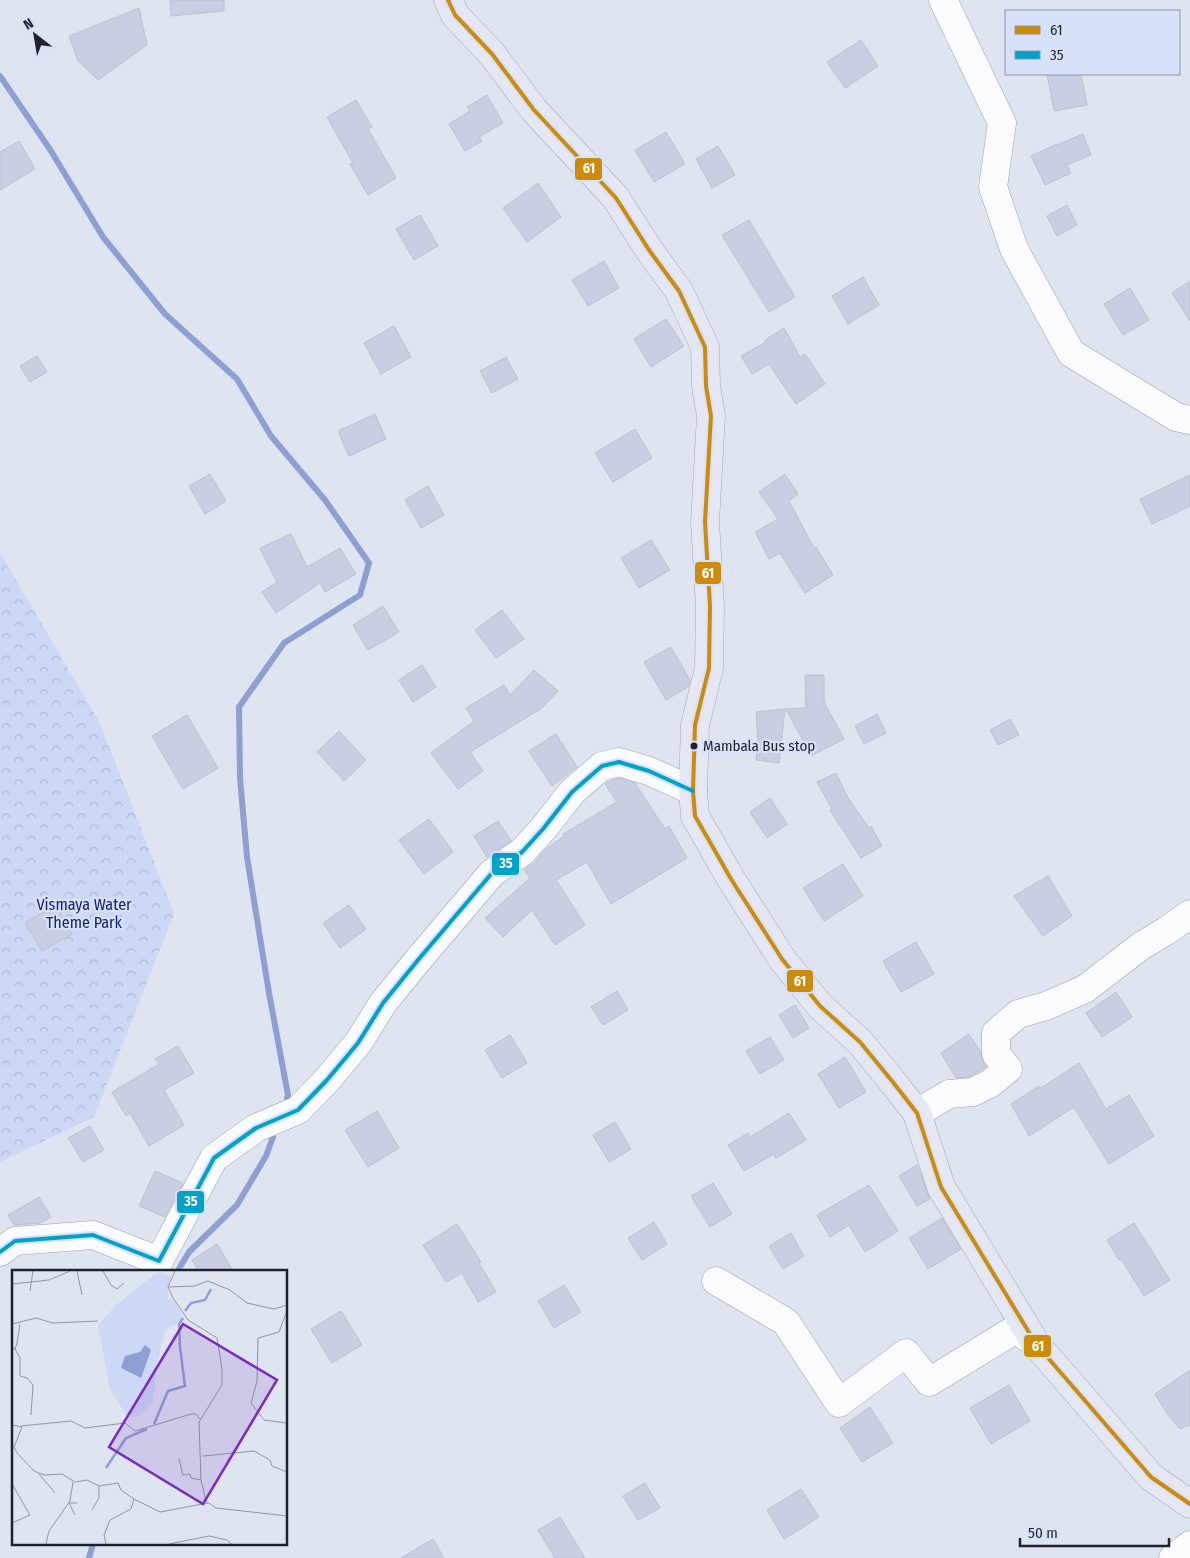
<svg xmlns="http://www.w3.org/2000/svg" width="1190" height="1558" font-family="'Fira Sans Condensed',sans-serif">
<defs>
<pattern id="forest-crowns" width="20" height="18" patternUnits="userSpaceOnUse" patternTransform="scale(1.25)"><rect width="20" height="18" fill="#ccd8f6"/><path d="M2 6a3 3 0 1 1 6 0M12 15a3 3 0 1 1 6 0" fill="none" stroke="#afb9d3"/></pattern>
</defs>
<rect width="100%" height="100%" fill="#dfe4f1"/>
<path fill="url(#forest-crowns)" d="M 0,553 L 100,723 L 174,914 L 94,1117 L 0,1162 Z"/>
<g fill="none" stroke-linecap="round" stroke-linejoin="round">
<path stroke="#8d9fd3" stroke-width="6" d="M 0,76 L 51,151 L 103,237 L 165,314 L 237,379 L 271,436 L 325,500 L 369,563 L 360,595 L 284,643 L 239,707 L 240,778 L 247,857 L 269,993 L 288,1095 L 287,1099
M 177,1272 L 189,1252 L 237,1205 L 266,1156 L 273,1137
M 89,1558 L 93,1544"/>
</g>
<path fill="#c9cfe3" stroke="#bcc1cb" d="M 170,0 L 224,0 L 224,11 L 171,16 Z
M 139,8 L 147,45 L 98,80 L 78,61 L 69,36 Z
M 861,40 L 878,66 L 845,88 L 827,62 Z
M 1047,74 L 1081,74 L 1087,105 L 1054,111 Z
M 487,95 L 503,123 L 479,137 L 482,141 L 465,151 L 449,124 L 470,111 L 467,107 Z
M 356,100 L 372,127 L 368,129 L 396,178 L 368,195 L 350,164 L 353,163 L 327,117 Z
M 666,132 L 685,164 L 654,182 L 635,150 Z
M 1083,134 L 1091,155 L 1067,165 L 1071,173 L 1045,185 L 1031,156 L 1057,144 L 1057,145 Z
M 19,141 L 35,169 L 0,190 L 0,152 Z
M 718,146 L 735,175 L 712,188 L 696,159 Z
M 538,183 L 561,217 L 527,242 L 503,208 Z
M 1067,205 L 1077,225 L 1057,236 L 1047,216 Z
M 420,215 L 438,246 L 414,260 L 396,229 Z
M 749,220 L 795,297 L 769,312 L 722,235 Z
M 604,261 L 619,288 L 588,306 L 572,280 Z
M 863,277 L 879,305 L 848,324 L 832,296 Z
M 1190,281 L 1190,321 L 1172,293 Z
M 1130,288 L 1149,320 L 1123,335 L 1104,304 Z
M 666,319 L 684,346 L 651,367 L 634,339 Z
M 394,326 L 411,357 L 381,374 L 364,343 Z
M 784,328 L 800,357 L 805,354 L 825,384 L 796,404 L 769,364 L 752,374 L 741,356 L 766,342 L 765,340 Z
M 37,356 L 47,372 L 30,382 L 20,366 Z
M 506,357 L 518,379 L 492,393 L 480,371 Z
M 375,414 L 386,439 L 349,456 L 338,431 Z
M 635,429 L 652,458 L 613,482 L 595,453 Z
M 210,474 L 226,501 L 205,514 L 189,486 Z
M 785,474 L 798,494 L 789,501 L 814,548 L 816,547 L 833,575 L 805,593 L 780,553 L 769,559 L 755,532 L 778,519 L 759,492 Z
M 1190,475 L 1190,506 L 1152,524 L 1140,499 Z
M 428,486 L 444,515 L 421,528 L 405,500 Z
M 291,534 L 307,567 L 340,548 L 356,574 L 325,592 L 320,583 L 276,613 L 262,592 L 277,582 L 260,548 Z
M 651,540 L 670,570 L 639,588 L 621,558 Z
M 383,606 L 399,632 L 368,650 L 353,625 Z
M 502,610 L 524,639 L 496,658 L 475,630 Z
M 671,647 L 690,680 L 688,687 L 666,700 L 644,662 Z
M 422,665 L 436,687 L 413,702 L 399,680 Z
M 534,670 L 558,691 L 542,708 L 470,752 L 483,771 L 458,789 L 431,753 L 474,721 L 466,708 L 504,685 L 510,695 Z
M 805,675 L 824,675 L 824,702 L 844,739 L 811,756 L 786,709 L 806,708 Z
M 785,709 L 779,763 L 756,760 L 758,740 L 756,712 Z
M 877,714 L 886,733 L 864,744 L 855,726 Z
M 187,715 L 218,768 L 183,789 L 152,736 Z
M 1010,719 L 1019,735 L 998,745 L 990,730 Z
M 339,731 L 366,760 L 344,781 L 317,752 Z
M 556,734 L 577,767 L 552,786 L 529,751 Z
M 836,773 L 848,798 L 869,828 L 871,826 L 882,846 L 861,858 L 830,810 L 832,809 L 817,782 Z
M 619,778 L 635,783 L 665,829 L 669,826 L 687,858 L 611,904 L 587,862 L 556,880 L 585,925 L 555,945 L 532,910 L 503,937 L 485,918 L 530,878 L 524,870 L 534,863 L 546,849 L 564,836 L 563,834 L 617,802 L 605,784 L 612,780 Z
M 770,798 L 787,824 L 767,838 L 750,812 Z
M 429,819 L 453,852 L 424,874 L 399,840 Z
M 498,821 L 511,841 L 487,857 L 474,836 Z
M 843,864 L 863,896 L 824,921 L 803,888 Z
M 1048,876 L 1072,916 L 1043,936 L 1014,896 Z
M 56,905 L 72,934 L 42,951 L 25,923 Z
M 349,905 L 366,929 L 340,948 L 323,923 Z
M 916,942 L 934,974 L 901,992 L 883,961 Z
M 617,991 L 628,1010 L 603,1025 L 591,1007 Z
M 1116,992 L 1132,1017 L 1102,1037 L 1086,1013 Z
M 795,1005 L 809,1028 L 793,1038 L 779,1015 Z
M 969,1034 L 980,1051 L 984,1063 L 986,1067 L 969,1077 L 956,1078 L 941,1053 Z
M 510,1035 L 527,1063 L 502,1078 L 485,1050 Z
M 770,1037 L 784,1060 L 760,1074 L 746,1051 Z
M 178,1046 L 194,1073 L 164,1090 L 184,1125 L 149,1146 L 130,1113 L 126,1116 L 112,1092 L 159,1064 L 155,1059 Z
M 845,1057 L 866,1092 L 839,1108 L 818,1074 Z
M 1079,1063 L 1106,1109 L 1129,1095 L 1154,1136 L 1109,1164 L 1074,1107 L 1029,1136 L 1011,1104 L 1039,1086 L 1041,1088 Z
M 377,1111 L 399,1148 L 368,1167 L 345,1130 Z
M 789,1113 L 806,1140 L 776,1158 L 774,1154 L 744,1171 L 728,1145 L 748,1133 L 750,1137 Z
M 615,1122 L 631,1149 L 609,1162 L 593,1135 Z
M 90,1126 L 104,1150 L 83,1162 L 68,1138 Z
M 917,1165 L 930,1199 L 917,1206 L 899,1176 Z
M 155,1171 L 183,1183 L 165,1217 L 139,1206 Z
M 713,1183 L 732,1214 L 710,1227 L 691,1196 Z
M 869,1185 L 898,1231 L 865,1252 L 849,1225 L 830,1237 L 817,1215 Z
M 39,1197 L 51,1217 L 40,1223 L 14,1225 L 8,1215 Z
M 942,1218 L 961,1249 L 928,1269 L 909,1238 Z
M 654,1222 L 667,1244 L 642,1260 L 628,1238 Z
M 1134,1223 L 1170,1280 L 1144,1296 L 1121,1259 L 1119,1260 L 1107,1240 Z
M 457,1224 L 481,1262 L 479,1263 L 496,1292 L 478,1302 L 462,1273 L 446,1282 L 423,1245 Z
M 791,1233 L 804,1256 L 783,1269 L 769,1246 Z
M 217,1244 L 234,1272 L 199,1272 L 192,1260 Z
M 564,1285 L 581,1312 L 554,1328 L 538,1301 Z
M 341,1311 L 362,1345 L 332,1363 L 311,1329 Z
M 1190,1370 L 1190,1425 L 1180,1429 L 1168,1415 L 1155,1394 Z
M 1009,1385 L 1030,1421 L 991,1444 L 970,1408 Z
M 870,1407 L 893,1443 L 862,1462 L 840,1428 Z
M 645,1483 L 660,1508 L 638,1520 L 623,1496 Z
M 801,1489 L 819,1517 L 784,1539 L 767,1510 Z
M 560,1517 L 585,1558 L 555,1558 L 538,1530 Z
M 433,1539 L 444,1558 L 401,1558 Z"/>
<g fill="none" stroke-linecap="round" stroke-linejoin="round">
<defs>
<path id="minor" d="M 943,0 L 1002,123 L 993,187 L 1014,249 L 1071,353 L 1176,417 L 1190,420
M 917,1113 L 949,1094 L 973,1092 L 991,1083 L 1008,1069 L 996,1054 L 996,1033 L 1018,1014 L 1046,1006 L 1085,989 L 1141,946 L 1166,931 L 1190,914
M 0,1252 L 15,1241 L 93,1235 L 159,1261 L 214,1158 L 256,1128 L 298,1110 L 327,1080 L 358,1043 L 383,1003 L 418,960 L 492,873 L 522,852 L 543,829 L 572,792 L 602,766 L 619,762 L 649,771 L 693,791
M 716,1281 L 786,1322 L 839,1403 L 906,1353 L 929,1382 L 1016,1329 L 1036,1344
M 1173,1558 L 1190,1545"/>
<path id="major" d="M 448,0 L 455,15 L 492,54 L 534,110 L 616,198 L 649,250 L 679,291 L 705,347 L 706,386 L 711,416 L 705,522 L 710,606 L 709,668 L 695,725 L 693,791 L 695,816 L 731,879 L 782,959 L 820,1006 L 860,1042 L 892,1081 L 917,1113 L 941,1187 L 1036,1344 L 1151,1477 L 1190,1504"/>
</defs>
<use href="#minor" stroke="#9ea1ac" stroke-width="29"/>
<use href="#major" stroke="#a1a8bc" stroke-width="29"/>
<use href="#minor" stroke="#fafbfd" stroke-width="28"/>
<use href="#major" stroke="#e5e8f2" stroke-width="28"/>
<defs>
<path id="bus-1" d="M 448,0 L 455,15 L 492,54 L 534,110 L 616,198 L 649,250 L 679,291 L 705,347 L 706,386 L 711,416 L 705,522 L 710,606 L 709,668 L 695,725 L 693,791 L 695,816 L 731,879 L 782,959 L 820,1006 L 860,1042 L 892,1081 L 917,1113 L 941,1187 L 1036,1344 L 1151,1477 L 1190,1504"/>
<path id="bus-2" d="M 0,1252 L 15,1241 L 93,1235 L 159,1261 L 214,1158 L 256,1128 L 298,1110 L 327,1080 L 358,1043 L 383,1003 L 418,960 L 492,873 L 522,852 L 543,829 L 572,792 L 602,766 L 619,762 L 649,771 L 693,791"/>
</defs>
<use href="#bus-1" stroke="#d7e1f9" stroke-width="8"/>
<use href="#bus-2" stroke="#d7e1f9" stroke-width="8"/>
<use href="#bus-1" stroke="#cc8c09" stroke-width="4"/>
<use href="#bus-2" stroke="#02a2c6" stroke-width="4"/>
</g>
<circle fill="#1f222b" stroke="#d7e1f9" stroke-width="2" cx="694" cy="746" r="4.5"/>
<g text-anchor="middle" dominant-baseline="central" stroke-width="4.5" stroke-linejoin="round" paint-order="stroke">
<g font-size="15" fill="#1f222b" stroke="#d7e1f9" text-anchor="start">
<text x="703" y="746">Mambala Bus stop</text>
</g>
<g font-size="16" fill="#152474" stroke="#d7e1f9">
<text x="84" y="904">Vismaya Water<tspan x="84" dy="18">Theme Park</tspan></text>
</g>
</g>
<g transform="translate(12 1270)">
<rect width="275" height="275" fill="#dfe4f1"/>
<path d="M 146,2 L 158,6 L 155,28 L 163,33 L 172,49 L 153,60 L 145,94 L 141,134 L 125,147 L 115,146 L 98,119 L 86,56 L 103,36 Z" fill="#ccd8f6"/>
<path d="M 133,75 L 139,80 L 129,108 L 109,98 L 113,86 L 128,82 Z" fill="#8d9fd3"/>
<path fill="none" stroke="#8d9fd3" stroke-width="2.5" d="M 173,41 L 179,33 L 193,30 L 199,19M 142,154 L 156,121 L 173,116 L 168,77 L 167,54 L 171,48M 94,198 L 114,168 L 135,159"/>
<path fill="none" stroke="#9296a2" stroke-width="1" d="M 65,1 L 70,25M 91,1 L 99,15 L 105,19 L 112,13M 163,1 L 156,17 L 161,28 L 176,50 L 205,68 L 210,99 L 210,115 L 187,152 L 189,210 L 194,231 L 204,238 L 275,246M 0,14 L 37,10 L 58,1M 156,17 L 183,16 L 196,11 L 218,20 L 235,33 L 262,39 L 275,35M 18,21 L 21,1M 275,41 L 267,62 L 246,68 L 245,111 L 239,133 L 252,150 L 275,153M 0,54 L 24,48 L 41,53 L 86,51M 0,78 L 3,79 L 5,73 L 8,54M 3,79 L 8,88 L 8,106 L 15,108 L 21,115 L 19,145M 0,155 L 10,157 L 2,177 L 5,183 L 22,201 L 32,205 L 50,204 L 63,212 L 75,210 L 87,216 L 106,213 L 109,220 L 122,229M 9,156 L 59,151 L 73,158 L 113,153 L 123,161 L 179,144 L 184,144 L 188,149M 191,186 L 242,181 L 258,190 L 260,196 L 275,202M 167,189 L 171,205 L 178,204 L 179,208 L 189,210M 27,204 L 43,223M 0,214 L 18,245 L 0,253M 80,240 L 87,228 L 87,216M 63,245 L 57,233 L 65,233M 34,274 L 37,261 L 58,231 L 61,212M 94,274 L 92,265 L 98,250 L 119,239 L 122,229 L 148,242 L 196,233M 157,274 L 197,266 L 215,270 L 219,274"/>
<path fill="#7b2cbf" fill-opacity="0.15" stroke="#7b2cbf" stroke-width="2.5" d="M 171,54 L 265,110 L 191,234 L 97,177 Z"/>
<rect width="275" height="275" fill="none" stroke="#1f222b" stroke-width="2.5"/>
</g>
<g stroke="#d7e1f9" stroke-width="2">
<rect x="574" y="157" width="29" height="24" rx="5" fill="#cc8c09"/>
<rect x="694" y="561" width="28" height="24" rx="5" fill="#cc8c09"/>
<rect x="491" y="852" width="29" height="24" rx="5" fill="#02a2c6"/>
<rect x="786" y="969" width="28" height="24" rx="5" fill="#cc8c09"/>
<rect x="176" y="1190" width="29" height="24" rx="5" fill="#02a2c6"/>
<rect x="1023" y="1334" width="29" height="24" rx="5" fill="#cc8c09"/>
</g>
<g font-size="14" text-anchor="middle" font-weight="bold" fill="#fff">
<text x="589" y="173">61</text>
<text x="708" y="578">61</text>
<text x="506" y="868">35</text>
<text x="800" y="986">61</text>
<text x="191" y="1206">35</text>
<text x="1038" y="1351">61</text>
</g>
<rect x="1005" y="10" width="175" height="65" fill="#d7e1f9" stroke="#8d95a7"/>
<rect x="1015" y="26" width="25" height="8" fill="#cc8c09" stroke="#8d95a7"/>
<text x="1050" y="35" font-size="15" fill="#1f222b">61</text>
<rect x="1015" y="51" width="25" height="8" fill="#02a2c6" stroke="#8d95a7"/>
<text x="1050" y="60" font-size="15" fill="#1f222b">35</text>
<g transform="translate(35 35) rotate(329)" stroke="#d7e1f9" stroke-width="4" paint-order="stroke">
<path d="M0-4L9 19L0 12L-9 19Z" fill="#1f222b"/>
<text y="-8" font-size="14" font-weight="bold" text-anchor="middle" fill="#1f222b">N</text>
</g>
<path d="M1020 1538v8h149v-8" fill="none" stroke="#1f222b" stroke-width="2.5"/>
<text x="1028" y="1538" font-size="15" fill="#1f222b" stroke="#d7e1f9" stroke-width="4" paint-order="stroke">50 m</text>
</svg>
